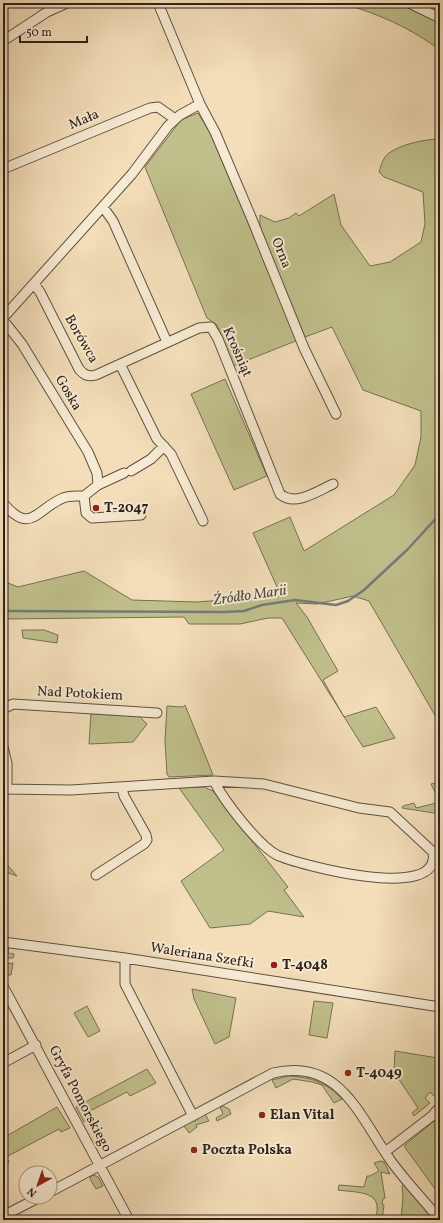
<svg xmlns="http://www.w3.org/2000/svg" width="443" height="1223" font-family="Vollkorn,serif">
<rect width="100%" height="100%" fill="#f3deb9"/>
<filter id="stains"><feTurbulence type="fractalNoise" baseFrequency=".005" numOctaves="4"/><feColorMatrix values="0 0 0 0 .2 0 0 0 0 .09 0 0 0 0 .02 0 0 0 .5 -.17"/></filter>
<radialGradient id="worn" r=".72"><stop offset=".6" stop-color="#630" stop-opacity="0"/><stop offset="1" stop-color="#630" stop-opacity=".3"/></radialGradient>
<path fill="#c0c08c" stroke="#777053" d="M 340,3 L 440,3 L 440,50 C 411,28 375,12 340,3 Z
M 198,113 L 211,135 L 298,340 L 233,366 L 217,325 L 207,318 L 145,167 L 181,120 Z
M 440,136 L 440,724 L 369,601 L 353,596 L 317,604 L 296,603 L 307,617 L 338,671 L 323,680 L 344,717 L 376,707 L 395,738 L 363,747 L 282,618 L 268,618 L 240,624 L 189,624 L 184,617 L 3,619 L 3,581 L 18,587 L 84,571 L 132,600 L 196,602 L 281,596 L 253,533 L 290,517 L 304,551 L 394,495 L 415,465 L 421,437 L 421,411 L 363,390 L 332,327 L 305,337 L 260,229 L 260,215 L 275,222 L 289,218 L 296,213 L 299,216 L 334,194 L 341,225 L 370,266 L 390,262 L 421,242 L 425,224 L 423,192 L 384,177 L 379,172 C 381,166 383,157 389,153 C 402,144 422,140 437,139 Z
M 225,379 L 267,476 L 234,490 L 191,394 Z
M 22,630 L 44,630 L 58,635 L 57,643 L 23,638 Z
M 185,705 L 213,775 L 169,777 L 167,774 L 165,741 L 167,706 L 183,707 Z
M 91,714 L 139,716 L 147,724 L 133,742 L 89,744 Z
M 440,782 L 440,814 L 402,808 L 403,806 L 414,803 L 416,808 L 440,802 L 431,784 Z
M 204,787 L 213,791 L 288,887 L 284,890 L 304,917 L 268,911 L 250,924 L 210,928 L 181,881 L 224,850 L 179,788 Z
M 3,860 L 17,876 L 3,871 Z
M 5,947 L 9,947 L 8,953 L 14,954 L 13,958 L 3,958 L 3,949 Z
M 13,963 L 11,975 L 5,975 L 3,964 Z
M 192,989 L 236,998 L 229,1037 L 215,1044 L 194,999 Z
M 314,1001 L 333,1003 L 327,1038 L 309,1035 Z
M 87,1006 L 100,1031 L 88,1037 L 74,1013 Z
M 440,1049 L 440,1090 L 435,1097 L 430,1092 L 425,1098 L 430,1103 L 414,1116 L 412,1113 L 418,1108 L 394,1072 L 395,1051 L 438,1058 Z
M 147,1069 L 156,1083 L 130,1096 L 127,1092 L 88,1112 L 90,1118 L 84,1122 L 76,1107 Z
M 289,1076 C 311,1077 327,1083 342,1099 L 334,1103 L 322,1085 L 312,1082 L 293,1079 L 276,1088 L 272,1080 Z
M 223,1106 L 229,1109 L 231,1114 L 217,1121 L 216,1118 L 223,1114 L 220,1107 Z
M 57,1107 L 70,1128 L 61,1132 L 59,1129 L 6,1157 L 9,1162 L 3,1165 L 3,1138 Z
M 205,1114 L 209,1121 L 196,1125 L 197,1127 L 189,1133 L 184,1126 Z
M 440,1116 L 440,1196 L 404,1146 Z
M 381,1161 L 384,1162 L 390,1174 L 381,1172 L 385,1198 L 383,1199 L 382,1204 L 384,1205 L 382,1220 L 375,1220 C 385,1190 359,1193 338,1190 L 339,1185 L 364,1187 L 367,1176 L 370,1176 L 379,1171 L 374,1163 Z
M 94,1175 L 98,1177 L 103,1186 L 96,1189 L 90,1179 L 91,1176 Z
M 404,1185 L 435,1220 L 401,1220 L 403,1197 L 402,1186 Z"/>
<g fill="none" stroke-linecap="round" stroke-linejoin="round">
<path stroke="#737c7b" stroke-width="2.5" d="M 3,611 L 224,612 L 244,611 L 262,605 L 295,600 L 336,605 L 348,601 L 364,590 L 407,550 L 440,514"/>
<defs>
<path id="street" d="M 158,3 L 200,104 L 215,132 L 251,217 L 304,348 L 336,414
M 409,3 L 440,18
M 3,41 L 47,12 L 67,3
M 3,169 L 150,108 L 158,107 L 175,119
M 103,207 L 113,221 L 167,342
M 34,284 L 40,292 L 79,369 C 84,375 88,377 96,375 L 199,328 L 211,327 L 218,339 L 280,494 C 295,507 318,491 333,484
M 3,318 L 132,174 L 168,126 L 180,115 L 200,104
M 3,320 L 22,344 L 88,452 L 97,473 L 98,485 L 84,496 L 86,513 L 92,518 L 141,515
M 120,364 L 157,439 L 171,454 L 203,521
M 131,471 L 151,459 L 164,446
M 98,485 L 124,473
M 3,503 C 31,536 36,509 63,498 C 69,495 77,496 84,496
M 3,709 L 13,704 L 157,713
M 3,747 L 7,763 L 7,789
M 3,789 L 71,790 L 214,781 L 264,784 L 359,808 L 390,812 L 433,852 C 443,904 296,864 277,855 C 258,845 224,801 214,781
M 96,875 L 144,844 L 147,840 L 146,835 L 124,796 L 122,788
M 3,942 L 125,958 L 440,1007
M 125,958 L 125,984 L 193,1116
M 3,986 L 129,1220
M 3,1063 L 36,1045
M 385,1152 L 432,1116 L 440,1107
M 50,1192 L 273,1073 C 340,1057 359,1116 391,1161 C 406,1182 424,1200 440,1220
M 3,1216 L 40,1197"/>
</defs>
<use href="#street" stroke="#5f5042" stroke-width="11"/>
<use href="#street" stroke="#f7ead2" stroke-width="9"/>
</g>
<g fill="#8f2418" stroke="#f7ead2" stroke-width="1.5">
<circle cx="96" cy="508" r="4"/>
<circle cx="274" cy="965" r="4"/>
<circle cx="348" cy="1073" r="4"/>
<circle cx="262" cy="1115" r="4"/>
<circle cx="194" cy="1150" r="4"/>
</g>
<g text-anchor="middle" dominant-baseline="central" stroke-width="4" stroke-linejoin="round" paint-order="stroke">
<g font-size="14" fill="#2e211a" stroke="#f7ead2">
<text transform="translate(84 120) rotate(-23)">Mała</text>
<text transform="translate(281 253) rotate(68)">Orna</text>
<text transform="translate(81 339) rotate(60)">Borówca</text>
<text transform="translate(237 352) rotate(66)">Krośniąt</text>
<text transform="translate(68 393) rotate(59)">Goska</text>
<text transform="translate(80 694) rotate(3)">Nad Potokiem</text>
<text transform="translate(202 956) rotate(9)">Waleriana Szefki</text>
<text transform="translate(80 1099) rotate(62)">Gryfa Pomorskiego</text>
</g>
<g font-size="14" font-weight="bold" fill="#2e211a" stroke="#f7ead2" text-anchor="start">
<text x="104" y="508">T-2047</text>
<text x="282" y="965">T-4048</text>
<text x="356" y="1073">T-4049</text>
<text x="270" y="1115">Elan Vital</text>
<text x="202" y="1150">Poczta Polska</text>
</g>
<g font-size="15" font-style="italic" fill="#504f4a" stroke="#f7ead2">
<text transform="translate(250 596) rotate(-8)">Źródło Marii</text>
</g>
</g>
<rect width="443" height="1223" fill="none" stroke="#f3deb9" stroke-width="16"/>
<rect x="4" y="4" width="435" height="1215" fill="none" stroke="#2e211a" stroke-width="2"/>
<rect x="8" y="8" width="427" height="1207" fill="none" stroke="#2e211a"/>
<g transform="translate(38 1185) rotate(220)"><circle r="19" fill="#f7ead2" stroke="#a79a88"/>
<path d="M0-3L7 15L0 10L-7 15Z" fill="#8f2418"/>
<text y="-6" font-size="11" font-weight="bold" text-anchor="middle" fill="#2e211a">N</text>
</g>
<path d="M20 36v6h67v-6" fill="none" stroke="#2e211a" stroke-width="2"/>
<text x="26" y="36" font-size="12" fill="#2e211a" stroke="#f7ead2" stroke-width="3" paint-order="stroke">50 m</text>
<rect width="100%" height="100%" filter="url(#stains)"/>
<rect width="100%" height="100%" fill="url(#worn)"/>
</svg>
